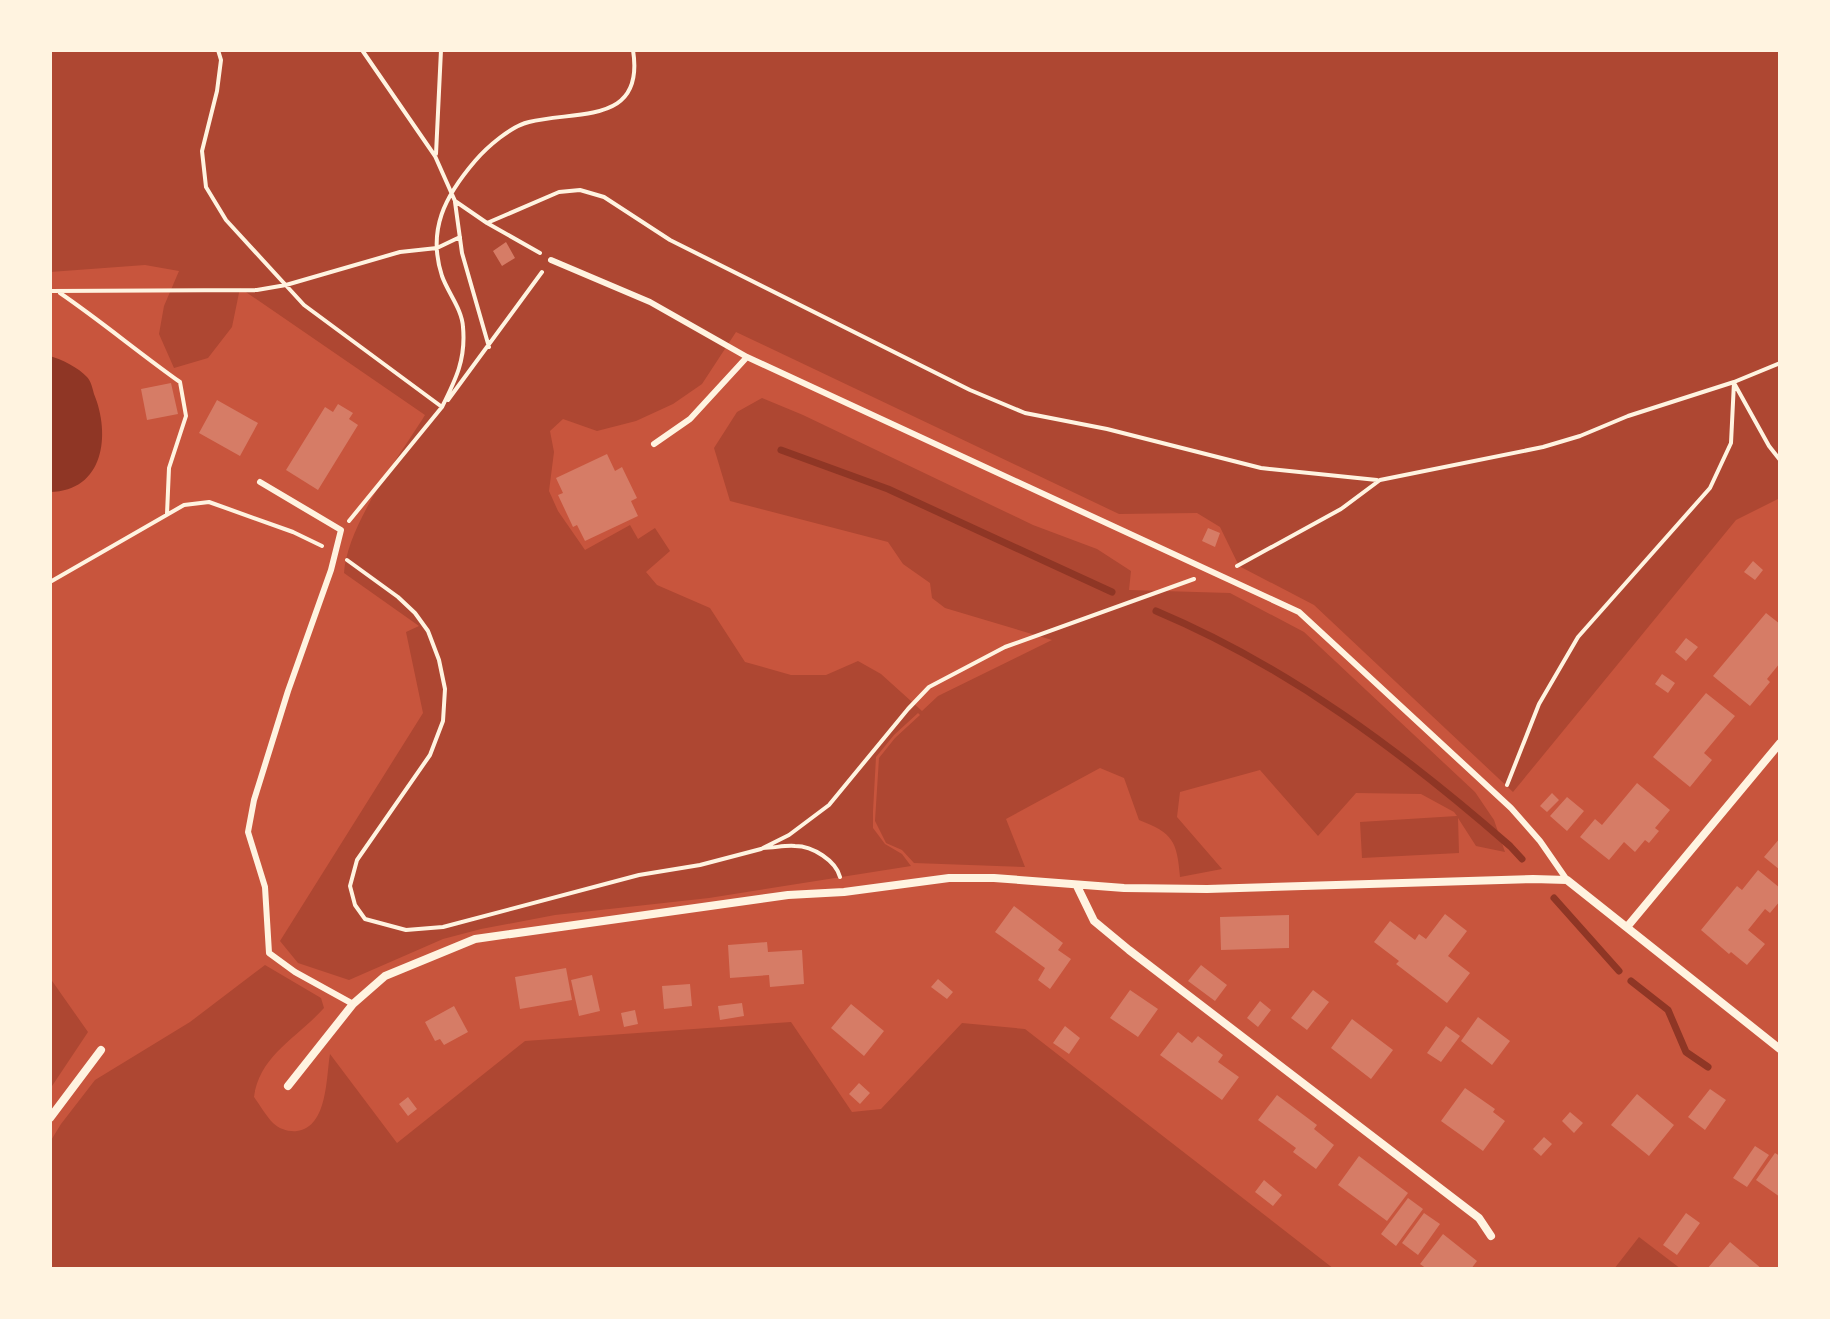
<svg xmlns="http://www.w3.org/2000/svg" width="1830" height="1319" font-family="Barlow,sans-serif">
<rect width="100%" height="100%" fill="#c8553d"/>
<path fill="#ae4732" d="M 50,50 L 1780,50 L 1780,498 L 1736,520 L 1513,792 L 1314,605 L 1239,566 L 1220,527 L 1197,513 L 1119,514 L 736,332 L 702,384 L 673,404 L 636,421 L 597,431 L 563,419 L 550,431 L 554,452 L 549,491 L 558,511 L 585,550 L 630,525 L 638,539 L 655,528 L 670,551 L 646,572 L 657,585 L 710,608 L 745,662 L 791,675 L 826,675 L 858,661 L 881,674 L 922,711 L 938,696 L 1052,640 L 945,608 L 932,598 L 930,583 L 903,564 L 888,542 L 730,501 L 714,448 L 737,412 L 762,398 L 803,415 L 1033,525 L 1097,549 L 1131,571 L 1129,590 L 1230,593 L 1304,632 L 1475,792 L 1494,820 L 1505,852 L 1476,846 L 1458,818 L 1459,853 L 1362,858 L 1360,822 L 1457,816 L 1454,812 L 1421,794 L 1356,793 L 1318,836 L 1260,770 L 1180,792 L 1177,817 L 1222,869 L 1180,877 C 1177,841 1173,833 1139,820 L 1124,778 L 1100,768 L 1006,819 L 1025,867 L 914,863 L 902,850 L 886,843 L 875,821 L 879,758 L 895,738 L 920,715 L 918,713 L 894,735 L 876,757 L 873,811 L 873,828 L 885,844 L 902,854 L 911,866 L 709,898 L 555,915 L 481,929 L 443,939 L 349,980 L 298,963 L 280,941 L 423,713 L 406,632 L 419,626 L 344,573 C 347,525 399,457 425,415 L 240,288 L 232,327 L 208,358 L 174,368 L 159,334 L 164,306 L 179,271 L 145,265 L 50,272 Z
M 265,965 L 321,998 L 324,1008 C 297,1038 259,1056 254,1097 C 260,1105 266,1116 273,1123 C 279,1129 289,1132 297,1131 C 328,1127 326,1077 330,1054 L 397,1143 L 525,1041 L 791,1022 L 852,1112 L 881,1109 L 962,1023 L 1025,1029 L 1334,1269 L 50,1269 L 50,1142 L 61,1124 L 95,1080 L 190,1022 Z
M 50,978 L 88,1032 L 50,1089 Z
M 1639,1237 L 1681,1269 L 1614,1269 Z"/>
<path fill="#8f3625" d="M 50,356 C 61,359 79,368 87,377 C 91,381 93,390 94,394 C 111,435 104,491 50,492 Z"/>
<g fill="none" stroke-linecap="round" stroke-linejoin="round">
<path stroke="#8f3625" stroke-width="7" d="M 781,450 L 888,489 L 1112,592
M 1156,611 C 1289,667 1402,752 1510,846 L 1522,859
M 1554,898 L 1619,971
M 1631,981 L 1668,1010 L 1686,1052 L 1708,1067"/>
</g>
<path fill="#d67c66" d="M 506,242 L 515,258 L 502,266 L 493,251 Z
M 171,383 L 178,414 L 147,420 L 141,389 Z
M 217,400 L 258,423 L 240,456 L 199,433 Z
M 338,404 L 353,413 L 349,419 L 358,425 L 318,490 L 286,470 L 325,407 L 333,412 Z
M 607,454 L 615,471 L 622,467 L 637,498 L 631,501 L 638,516 L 585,541 L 577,525 L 573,527 L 558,495 L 563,493 L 556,478 Z
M 1208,528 L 1220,533 L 1215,547 L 1202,541 Z
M 1753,561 L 1763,570 L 1755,580 L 1744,572 Z
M 1766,613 L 1780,624 L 1780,663 L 1767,679 L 1770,682 L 1750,706 L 1713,676 Z
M 1686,638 L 1698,647 L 1686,661 L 1675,652 Z
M 1662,674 L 1675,683 L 1668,693 L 1655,684 Z
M 1706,693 L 1735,716 L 1704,753 L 1712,760 L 1690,787 L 1653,757 Z
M 1637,783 L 1670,810 L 1655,828 L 1659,831 L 1649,843 L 1645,840 L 1635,852 L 1624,842 L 1609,860 L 1580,837 L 1595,819 L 1602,825 Z
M 1552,793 L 1559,800 L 1547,812 L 1540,806 Z
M 1567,797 L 1584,811 L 1567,831 L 1550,816 Z
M 1780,838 L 1780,870 L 1764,857 Z
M 1758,870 L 1780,888 L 1780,901 L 1770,913 L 1765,909 L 1748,930 L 1765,944 L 1747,965 L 1731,952 L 1729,954 L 1701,930 L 1737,886 L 1742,890 Z
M 1014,906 L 1063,943 L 1058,950 L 1071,959 L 1050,989 L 1038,980 L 1045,968 L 995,932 Z
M 1445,914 L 1467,931 L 1448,956 L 1470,973 L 1447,1003 L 1396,964 L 1399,961 L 1374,942 L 1390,921 L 1415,940 L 1419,934 L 1426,939 Z
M 1289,915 L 1289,948 L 1221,950 L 1220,917 Z
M 767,942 L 768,952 L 802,950 L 804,984 L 770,987 L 769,975 L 730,978 L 728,945 Z
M 1201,965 L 1227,985 L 1215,1001 L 1188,981 Z
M 566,968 L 572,1000 L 520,1009 L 515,977 Z
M 592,975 L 600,1011 L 579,1016 L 571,980 Z
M 938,979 L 953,992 L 947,999 L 931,987 Z
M 690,984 L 692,1006 L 664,1009 L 662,986 Z
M 1130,990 L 1158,1009 L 1138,1037 L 1110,1018 Z
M 1313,990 L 1329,1002 L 1307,1030 L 1291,1018 Z
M 1260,1001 L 1271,1010 L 1258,1027 L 1247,1018 Z
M 742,1003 L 744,1016 L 720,1020 L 718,1006 Z
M 851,1004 L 884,1031 L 864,1056 L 831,1028 Z
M 454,1006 L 468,1032 L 444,1045 L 440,1039 L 435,1041 L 425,1022 Z
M 635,1010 L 638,1024 L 624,1027 L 621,1013 Z
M 1478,1017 L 1510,1041 L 1492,1065 L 1461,1041 Z
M 1352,1019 L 1393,1050 L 1371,1079 L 1331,1048 Z
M 1065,1026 L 1080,1038 L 1069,1054 L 1053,1043 Z
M 1446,1026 L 1460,1036 L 1441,1062 L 1427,1053 Z
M 1178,1032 L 1192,1043 L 1198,1036 L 1223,1055 L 1218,1062 L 1239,1077 L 1222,1100 L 1160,1055 Z
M 859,1083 L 870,1093 L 860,1104 L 849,1094 Z
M 1465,1088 L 1495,1109 L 1493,1112 L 1505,1121 L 1483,1151 L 1441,1121 Z
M 1710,1089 L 1726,1100 L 1705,1130 L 1688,1117 Z
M 1637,1094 L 1674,1125 L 1649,1156 L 1611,1125 Z
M 1277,1095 L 1317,1125 L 1314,1129 L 1334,1145 L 1316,1169 L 1293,1152 L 1296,1148 L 1258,1120 Z
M 408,1097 L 417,1109 L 408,1116 L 399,1104 Z
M 1570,1112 L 1583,1123 L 1574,1133 L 1562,1121 Z
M 1544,1137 L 1552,1144 L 1541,1156 L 1533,1149 Z
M 1755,1146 L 1769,1155 L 1747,1187 L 1733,1178 Z
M 1775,1153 L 1780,1156 L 1780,1197 L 1756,1180 Z
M 1359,1156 L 1408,1193 L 1387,1221 L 1338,1185 Z
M 1264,1180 L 1282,1195 L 1273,1206 L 1255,1192 Z
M 1408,1198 L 1423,1209 L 1396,1246 L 1381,1234 Z
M 1424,1213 L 1440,1224 L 1418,1255 L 1402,1243 Z
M 1686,1213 L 1700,1223 L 1677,1255 L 1663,1245 Z
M 1443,1234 L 1477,1261 L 1471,1269 L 1427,1269 L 1420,1264 Z
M 1730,1242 L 1762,1269 L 1707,1269 Z"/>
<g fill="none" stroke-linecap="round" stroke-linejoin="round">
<path stroke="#fff3e0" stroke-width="4" d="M 218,50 L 221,60 L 217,91 L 202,151 L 206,187 L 226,220 L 304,305 L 442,407 C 456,379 466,359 463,327 C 462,309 448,293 442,276 C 427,230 445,196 475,161 C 487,147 511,126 529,122 C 578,110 645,125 633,50
M 362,50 L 435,156 L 455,201 L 487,223 L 540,253
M 436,154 L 441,50
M 455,202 L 462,253 L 489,347
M 487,223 L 559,192 L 580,190 L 604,197 L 670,240 L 970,390 L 1025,413 L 1107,429 L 1261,468 L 1377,480
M 50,291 L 257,290 L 286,285 L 400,252 L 437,248 L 460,237
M 60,293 C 101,321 139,353 180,382 L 186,416 L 169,468 L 167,514
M 1734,383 L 1769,446 L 1780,460
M 448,400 L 542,272
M 349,521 L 442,407
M 347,560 L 398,597 L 415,613 L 428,631 L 439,660 L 445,689 L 443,721 L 430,755 L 357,860 L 350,886 L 355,905 L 365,919 L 406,930 L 443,927 L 639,875 L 700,865 L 761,849 L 789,835 L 829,805 L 908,709 L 929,687 L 1005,647 L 1194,579
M 1237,566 L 1341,509 L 1380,480 L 1543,447 L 1580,436 L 1628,416 L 1734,382 L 1780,363
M 50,582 L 184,505 L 209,502 L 293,532 L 322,546
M 1507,785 L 1539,704 L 1578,637 L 1710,488 L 1731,443 L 1734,382
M 763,848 C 774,848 785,845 795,846 C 813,846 836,861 840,877"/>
<path stroke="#fff3e0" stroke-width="6" d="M 551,260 L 650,302 L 747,357 L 1299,612 L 1511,808 L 1540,841 L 1567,880
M 654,444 L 690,419 L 747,357
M 260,482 L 341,530 L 331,570 L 288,691 L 254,800 L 248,832 L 265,887 L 269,953 L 295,972 L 353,1004"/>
<path stroke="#fff3e0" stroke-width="8" d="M 1077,886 L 1094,921 L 1129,950 L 1479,1218 L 1491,1236
M 1627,927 L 1780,743
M 288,1086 L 353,1004 L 385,976 L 475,939 L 788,895 L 844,892 L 949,878 L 994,878 L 1124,888 L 1207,889 L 1533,879 L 1567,880 L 1780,1049
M 50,1118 L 101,1050"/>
</g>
<rect width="1830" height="1319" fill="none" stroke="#fff3e0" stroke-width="104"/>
</svg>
